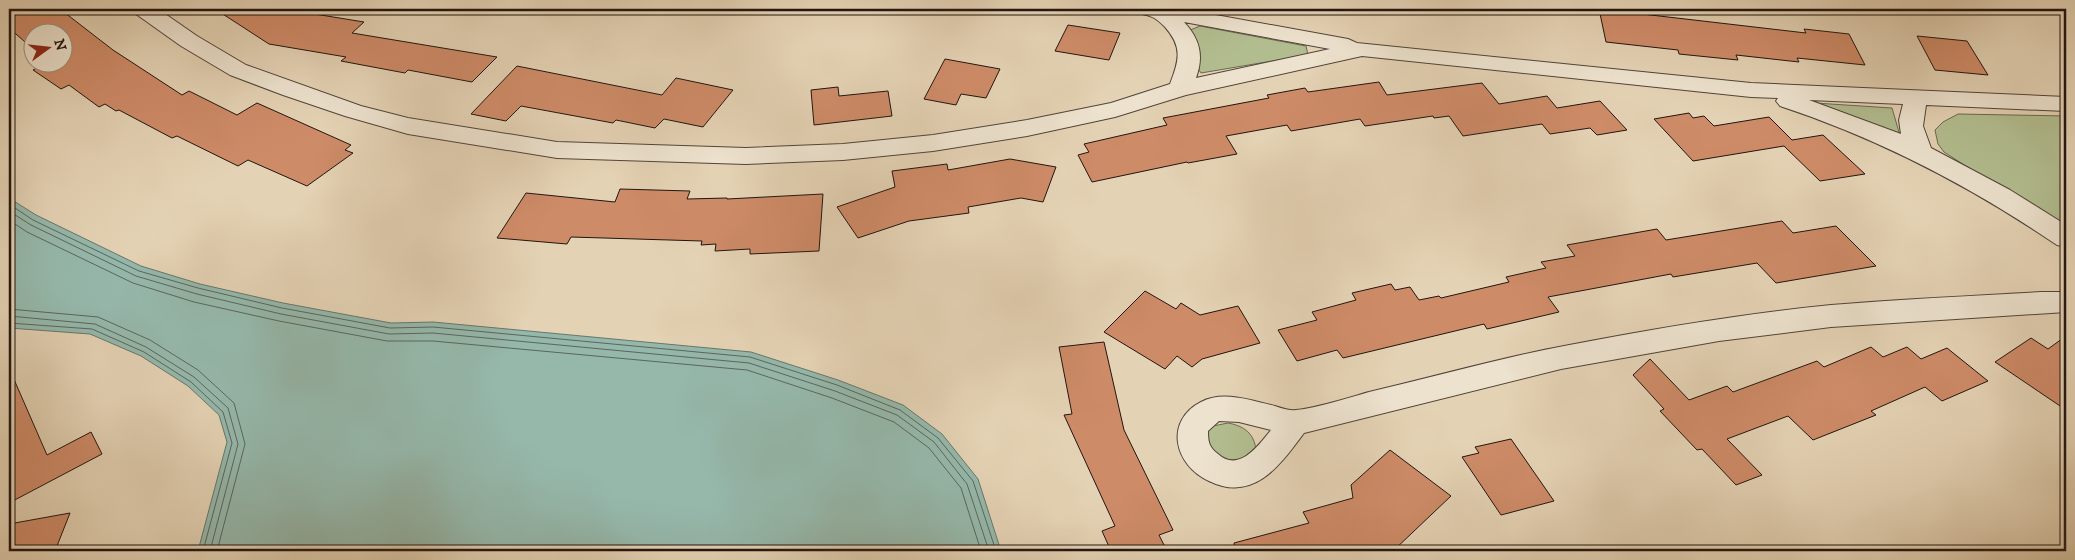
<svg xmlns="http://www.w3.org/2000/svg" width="2075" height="560" font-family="'IM FELL DW Pica',serif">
<rect width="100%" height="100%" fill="#e4d2b4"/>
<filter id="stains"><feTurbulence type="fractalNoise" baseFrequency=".004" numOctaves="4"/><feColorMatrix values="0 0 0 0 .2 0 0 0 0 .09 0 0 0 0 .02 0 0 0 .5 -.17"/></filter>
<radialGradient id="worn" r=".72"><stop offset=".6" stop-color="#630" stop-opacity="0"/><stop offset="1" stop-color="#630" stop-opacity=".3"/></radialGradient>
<path fill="#b2bd8f" stroke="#696950" d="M 1200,26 L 1306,46 L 1308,55 L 1201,73 L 1195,64 L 1188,31 Z
M 1815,103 L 1892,108 L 1901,139 Z
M 1958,114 L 2066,116 L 2066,230 L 1944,152 L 1938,144 L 1935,130 L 1943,122 Z
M 1228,423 C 1244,426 1254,433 1256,450 L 1254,457 L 1222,467 L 1203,436 L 1213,426 Z"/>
<path fill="#95b8ab" stroke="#66776d" d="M 9,198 L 36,215 L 141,266 L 200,284 L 283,303 L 391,323 L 433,322 L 751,352 L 838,380 L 903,405 L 942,434 L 978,479 L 1001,551 L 198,551 L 227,442 L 219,415 L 188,386 L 141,356 L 90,334 L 9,328 Z"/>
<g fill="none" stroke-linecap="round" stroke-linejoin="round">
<path stroke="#5a665e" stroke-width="1" d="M 9,204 L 33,220 L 139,271 L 198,288 L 282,308 L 390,328 L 433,327 L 750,357 L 837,385 L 900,410 L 938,438 L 973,481 L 996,551
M 9,211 L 31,225 L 136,276 L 197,294 L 281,314 L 389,334 L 433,333 L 749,363 L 835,391 L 897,415 L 934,442 L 967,484 L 989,551
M 9,220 L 27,232 L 133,283 L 194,302 L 279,321 L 387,341 L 433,341 L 747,370 L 832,398 L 894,422 L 929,448 L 961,488 L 981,551
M 9,309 L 98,317 L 150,340 L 198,370 L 234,403 L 245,444 L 217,551
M 9,316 L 95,324 L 146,347 L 194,377 L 228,408 L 238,444 L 210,551
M 9,323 L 92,329 L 144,352 L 191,382 L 223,412 L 232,443 L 203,551"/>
</g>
<path fill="#ce8b68" stroke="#201510" d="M 9,9 L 60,9 L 113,50 L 182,95 L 189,91 L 237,115 L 257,103 L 351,145 L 345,150 L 353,153 L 307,186 L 248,160 L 238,166 L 177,136 L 172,138 L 119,110 L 116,111 L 105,104 L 99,107 L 69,85 L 61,89 L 33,70 L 48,62 L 62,62 L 62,32 L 32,32 L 32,48 L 9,28 Z
M 215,9 L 284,9 L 364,22 L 352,33 L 497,57 L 472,82 L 408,70 L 405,73 L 341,61 L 346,57 L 269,44 Z
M 1599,9 L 1806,33 L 1804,29 L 1849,34 L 1865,65 L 1797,58 L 1799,62 L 1736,55 L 1738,60 L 1679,54 L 1678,50 L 1606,42 Z
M 1068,25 L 1120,33 L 1109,60 L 1055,51 Z
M 1917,36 L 1967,41 L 1988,75 L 1935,70 Z
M 945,59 L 1000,69 L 986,98 L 961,94 L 956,105 L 924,99 Z
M 517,66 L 662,95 L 676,78 L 733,90 L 703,127 L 664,119 L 655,128 L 616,120 L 613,123 L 521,106 L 506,121 L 471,114 Z
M 1379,82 L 1387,95 L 1482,83 L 1499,104 L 1547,96 L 1557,108 L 1600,101 L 1627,130 L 1597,135 L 1590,128 L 1550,134 L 1542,124 L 1463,136 L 1449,116 L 1434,118 L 1433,116 L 1365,126 L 1360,119 L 1291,131 L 1287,125 L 1226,136 L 1237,154 L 1188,163 L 1187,162 L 1092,182 L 1078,155 L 1089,152 L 1084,144 L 1167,125 L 1163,118 L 1269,98 L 1267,95 L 1305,88 L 1308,92 Z
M 838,87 L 839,96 L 888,91 L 892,116 L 814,125 L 811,90 Z
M 1689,113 L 1693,118 L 1704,116 L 1714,126 L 1769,117 L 1792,140 L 1823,135 L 1865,174 L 1820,181 L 1784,146 L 1693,161 L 1654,119 Z
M 1010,159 L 1056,167 L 1043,202 L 1021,198 L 968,207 L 969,213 L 909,221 L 858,238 L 837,207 L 895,187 L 892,171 L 947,164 L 948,170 Z
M 620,189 L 690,191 L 687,199 L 727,198 L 727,199 L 823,194 L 819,251 L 750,254 L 750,249 L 715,251 L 716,244 L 701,245 L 702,241 L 571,237 L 567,244 L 497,238 L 526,193 L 615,202 Z
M 1782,221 L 1793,233 L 1836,226 L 1876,266 L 1776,283 L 1757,263 L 1673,277 L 1671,274 L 1548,297 L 1559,312 L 1487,329 L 1484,324 L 1343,358 L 1337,350 L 1297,361 L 1278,330 L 1317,320 L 1312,312 L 1356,300 L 1352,293 L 1391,284 L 1395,290 L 1410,287 L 1419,300 L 1439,296 L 1441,298 L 1509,282 L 1506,277 L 1546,268 L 1541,262 L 1575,256 L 1567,245 L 1657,229 L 1666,240 Z
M 1145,291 L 1176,309 L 1181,303 L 1200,315 L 1238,306 L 1260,343 L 1202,359 L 1192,367 L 1177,356 L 1165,369 L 1104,332 Z
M 2066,336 L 2066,410 L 1995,362 L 2031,338 L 2048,349 Z
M 1104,342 L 1124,430 L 1173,530 L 1159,535 L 1167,551 L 1111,551 L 1102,531 L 1115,526 L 1064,415 L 1072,414 L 1059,347 Z
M 1871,347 L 1883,357 L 1907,347 L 1921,359 L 1947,348 L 1988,381 L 1942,401 L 1925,387 L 1871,411 L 1876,415 L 1813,440 L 1788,416 L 1727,439 L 1762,475 L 1736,485 L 1702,449 L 1697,450 L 1660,411 L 1664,409 L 1633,375 L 1650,359 L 1689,400 L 1727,386 L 1733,392 L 1817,361 L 1824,367 Z
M 9,368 L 47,455 L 91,432 L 102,454 L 9,503 Z
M 1511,439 L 1554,501 L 1501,515 L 1462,457 L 1479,453 L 1475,447 Z
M 1390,450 L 1451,496 L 1393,551 L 1235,551 L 1234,543 L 1309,523 L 1303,512 L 1353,498 L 1351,485 Z
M 70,513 L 55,551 L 9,551 L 9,524 Z"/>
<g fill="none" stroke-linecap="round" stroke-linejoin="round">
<defs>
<path id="street" d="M 133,9 L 158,9 L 197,36 L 246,65 L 361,106 L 408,118 L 557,142 L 746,148 L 843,144 L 933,135 L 1027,120 L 1111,103 L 1170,84 C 1179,61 1183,47 1165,27 C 1157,19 1153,16 1142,14 L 1139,9 L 1183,9 L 1348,39 L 1357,43 L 1751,83 L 2066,97 L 2066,111 L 1926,105 L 1923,126 L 1931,148 L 2010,190 L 2066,225 L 2066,247 L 2057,245 C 1970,186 1880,139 1780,106 L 1776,101 L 1778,98 L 1751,97 L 1362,56 L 1186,95 L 1115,117 L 1027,136 L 933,151 L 843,160 L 746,164 L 557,158 L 408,134 L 345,116 L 283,95 L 230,75 L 181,46 L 136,14 ZM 1184,22 L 1330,49 L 1196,78 C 1204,56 1200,39 1184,22 ZM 1809,100 L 1903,104 L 1899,120 L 1901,134 Z
M 2041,292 L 2066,292 L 2066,312 L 1831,327 L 1719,341 L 1561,369 L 1304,433 C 1280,465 1254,503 1209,481 C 1174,465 1164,421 1201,402 C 1223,390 1252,401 1275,406 C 1281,408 1289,411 1296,410 C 1317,408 1348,398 1369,392 C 1434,377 1499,358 1564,346 C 1652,329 1741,314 1831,305 C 1901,299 1971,296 2041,292 ZM 1219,421 L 1239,422 L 1271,430 C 1259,445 1239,473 1218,454 C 1209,447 1208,442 1208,431 Z"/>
</defs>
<use href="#street" stroke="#514439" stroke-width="2"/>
<use href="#street" fill="#ede2ce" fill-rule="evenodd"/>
</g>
<rect width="2075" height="560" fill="none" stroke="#e4d2b4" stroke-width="30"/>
<rect x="10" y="10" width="2055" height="540" fill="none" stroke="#201510" stroke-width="2.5"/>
<rect x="15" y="15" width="2045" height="530" fill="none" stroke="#201510"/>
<g transform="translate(48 48) rotate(75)"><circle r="24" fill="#ede2ce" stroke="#9b9082"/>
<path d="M0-4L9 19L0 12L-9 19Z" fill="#8f2418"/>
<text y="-8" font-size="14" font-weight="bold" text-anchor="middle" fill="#201510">N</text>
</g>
<rect width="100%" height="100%" filter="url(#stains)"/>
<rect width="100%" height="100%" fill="url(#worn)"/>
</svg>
